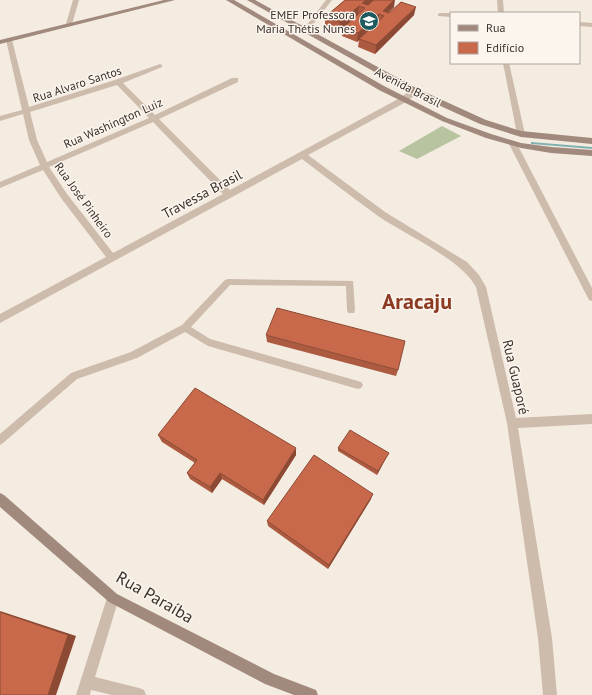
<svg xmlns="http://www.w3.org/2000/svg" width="592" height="695" font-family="'PT Sans',sans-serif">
<rect width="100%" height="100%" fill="#f4ebe1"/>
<path fill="#b8c4a0" d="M 442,126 L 461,136 L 417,159 L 399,151 Z"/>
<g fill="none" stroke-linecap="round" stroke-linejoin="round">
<path fill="#7fb0b2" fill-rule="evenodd" d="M 531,142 L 592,147 L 592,149 L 532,144 L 531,144 Z"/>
<path fill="#cdbbac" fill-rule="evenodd" d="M 228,279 L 353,281 L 355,310 L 354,313 L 348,313 L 347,310 L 346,286 L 230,285 L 191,327 L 210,339 L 358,381 L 361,382 L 363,385 L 361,388 L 358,389 L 208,346 L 185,332 L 137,358 L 77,379 L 3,443 L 0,445 L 0,434 L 71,373 L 131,352 L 182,325 L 225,280 Z"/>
<path fill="#cdbbac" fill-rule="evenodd" d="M 73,0 L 79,0 L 72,24 L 69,26 L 66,24 Z
M 326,0 L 332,0 L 307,32 L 303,32 L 303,30 Z
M 497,0 L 503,0 L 504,13 L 498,13 Z
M 440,13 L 451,13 L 451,17 L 438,16 L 438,14 Z
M 579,22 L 592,23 L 592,27 L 579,26 Z
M 9,38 L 12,40 L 29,107 L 115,80 L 160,64 L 162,65 L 162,67 L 123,83 L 155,115 L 232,78 L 238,78 L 238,82 L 159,119 L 230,190 L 400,98 L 412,89 L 418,89 L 418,93 L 406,102 L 308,155 L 385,212 L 467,262 L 479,275 L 486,287 L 516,418 L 592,414 L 592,424 L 518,428 L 552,638 L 557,695 L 543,695 L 538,638 L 507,423 L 476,287 C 461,259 406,235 378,216 C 352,197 327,178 302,159 L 0,323 L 0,314 L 106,257 L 61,198 L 43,170 L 0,188 L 0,182 L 40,165 L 29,140 L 23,114 L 0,121 L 0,116 L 22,110 L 6,40 ZM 117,85 L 149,118 L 47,162 L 37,140 L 30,112 ZM 153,122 L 223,194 L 113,253 L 67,194 L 49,167 Z
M 503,63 L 509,63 L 525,134 L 521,137 L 517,134 Z
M 513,141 L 517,144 L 592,288 L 592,301 L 589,300 L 509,144 Z
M 113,592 L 117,594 L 119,598 L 95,677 L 139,688 L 144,690 L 146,695 L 112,695 L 91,690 L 90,695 L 76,695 L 107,598 L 109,594 Z"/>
<path fill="#a18a7d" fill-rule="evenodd" d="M 164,0 L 175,0 L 0,44 L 0,40 Z
M 226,0 L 234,0 L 384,86 L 447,118 L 491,134 L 521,143 L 551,147 L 592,150 L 592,156 L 551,153 L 521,148 L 486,138 L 442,121 L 379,90 Z
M 247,0 L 255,0 L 418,89 L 486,120 L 521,131 L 592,138 L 592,144 L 521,137 L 480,124 L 412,93 Z
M 0,493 L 4,495 L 117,594 L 274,674 L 316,690 L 318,695 L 294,695 L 265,684 L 109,602 L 0,507 Z"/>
</g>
<path fill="#ac5a40" d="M 345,0 L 394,7 L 388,13 L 414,15 L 375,54 L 358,47 L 359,40 L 357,42 L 342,36 L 343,28 L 340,31 L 325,25 L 325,17 Z
M 266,335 L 398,370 L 396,376 L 267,342 Z
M 158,435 L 296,455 L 264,505 L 222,479 L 212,493 L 190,479 L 187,473 L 195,463 L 162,442 Z
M 338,448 L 387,456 L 377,475 L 338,451 Z
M 371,499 L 328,569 L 268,526 L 267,521 Z"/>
<path fill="#8c4a34" d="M 366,0 L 374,0 L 365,8 L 362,3 Z
M 394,0 L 395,0 L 394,7 L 384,17 L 383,11 Z
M 359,6 L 358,14 L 340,31 L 340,22 Z
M 416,7 L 414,15 L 375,54 L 376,45 Z
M 379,14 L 378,22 L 357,42 L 358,33 Z
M 296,448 L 296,455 L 264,505 L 263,500 Z
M 389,453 L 387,456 L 377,475 L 378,471 Z
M 220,473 L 222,479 L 212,493 L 210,487 Z
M 373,494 L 371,499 L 328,569 L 329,565 Z
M 0,611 L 76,636 L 56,695 L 48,695 Z"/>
<path fill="#c8694b" stroke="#8c4a34" d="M 345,0 L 366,0 L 362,3 L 368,5 L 374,0 L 394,0 L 383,11 L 389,13 L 401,2 L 416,7 L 376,45 L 359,39 L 384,16 L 379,14 L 358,33 L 343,28 L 365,8 L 359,6 L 340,22 L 325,17 Z
M 277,308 L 405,341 L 398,370 L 266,335 Z
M 195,388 L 296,448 L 263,500 L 220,473 L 210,487 L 187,473 L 197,460 L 158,435 Z
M 350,430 L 389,453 L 378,471 L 338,448 Z
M 314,455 L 373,494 L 329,565 L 267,521 Z
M 0,612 L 68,635 L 48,695 L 0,695 Z"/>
<defs>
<symbol id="school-disc" viewBox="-11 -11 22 22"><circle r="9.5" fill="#1f5a5e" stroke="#fbf5ee"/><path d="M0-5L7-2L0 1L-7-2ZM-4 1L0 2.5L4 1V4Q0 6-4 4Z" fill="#fff"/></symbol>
</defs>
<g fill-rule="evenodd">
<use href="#school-disc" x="358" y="10" width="22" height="22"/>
</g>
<g text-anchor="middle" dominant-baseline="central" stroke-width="3" stroke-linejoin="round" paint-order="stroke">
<g font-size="12" fill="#3b302b" stroke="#fbf5ee" text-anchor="end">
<text x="355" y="14">EMEF Professora<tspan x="355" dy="14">Maria Thétis Nunes</tspan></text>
</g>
<g font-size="12" fill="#3b302b" stroke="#fbf5ee">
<text transform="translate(77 84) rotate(-18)">Rua Alvaro Santos</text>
<text transform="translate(408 87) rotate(27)">Avenida Brasil</text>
<text transform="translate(113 123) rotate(-24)">Rua Washington Luiz</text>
<text transform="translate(84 200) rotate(54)">Rua José Pinheiro</text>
</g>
<g font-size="14" fill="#3b302b" stroke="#fbf5ee">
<text transform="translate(202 194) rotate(-28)">Travessa Brasil</text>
<text transform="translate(516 377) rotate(77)">Rua Guaporé</text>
</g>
<g font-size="17" fill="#3b302b" stroke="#fbf5ee">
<text transform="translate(155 597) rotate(30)">Rua Paraíba</text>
</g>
<g font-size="22" font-weight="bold" fill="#8c3b22" stroke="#fbf5ee">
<text x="417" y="301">Aracaju</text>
</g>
</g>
<rect x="450" y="12" width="130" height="52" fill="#fbf5ee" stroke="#aea6a0"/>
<rect x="458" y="25" width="20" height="6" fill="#a18a7d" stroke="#aea6a0"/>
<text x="486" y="32" font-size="12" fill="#3b302b">Rua</text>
<rect x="458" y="42" width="20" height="12" fill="#c8694b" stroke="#aea6a0"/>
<text x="486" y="52" font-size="12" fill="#3b302b">Edifício</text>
</svg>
